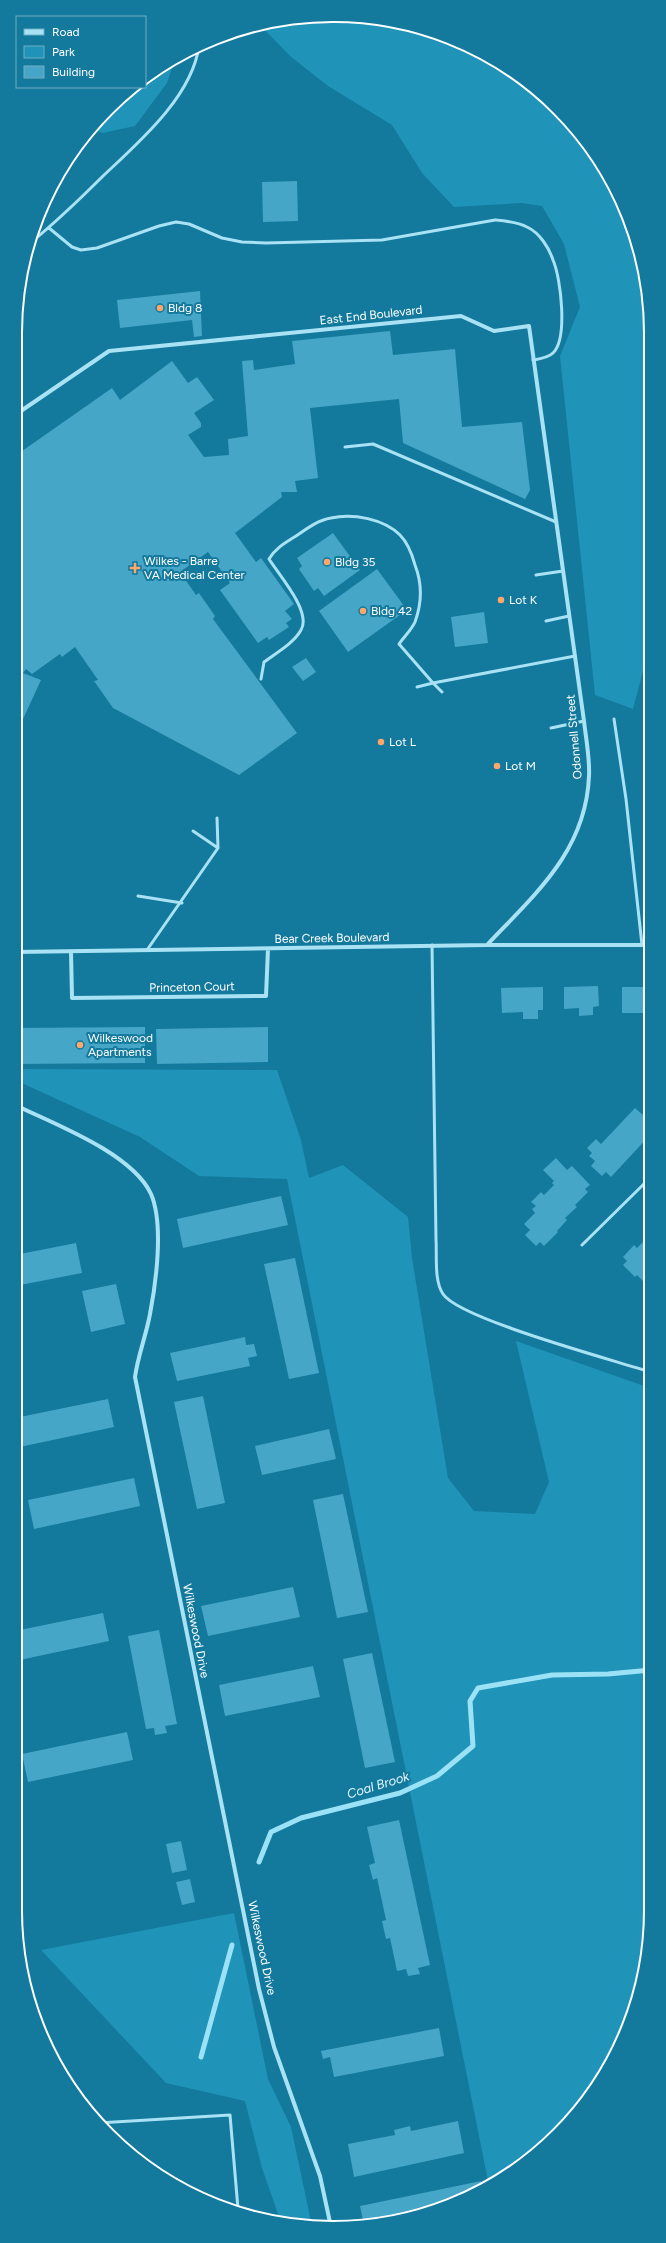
<svg xmlns="http://www.w3.org/2000/svg" width="666" height="2243" font-family="Figtree,sans-serif">
<rect width="100%" height="100%" fill="#13799d"/>
<path fill="#1f93b8" d="M 333,15 L 395,21 L 492,57 L 572,123 L 627,211 L 648,292 L 649,649 L 633,709 L 595,695 L 560,356 L 580,307 L 564,244 L 542,206 L 522,203 L 454,207 L 422,173 L 392,125 L 328,86 L 290,56 L 260,25 L 271,21 Z
M 175,59 L 167,83 L 135,126 L 103,133 L 91,129 C 105,112 122,87 145,87 L 145,78 L 157,68 Z
M 15,1069 L 277,1070 L 301,1140 L 309,1178 L 343,1165 L 408,1217 L 412,1258 L 448,1478 L 474,1511 L 535,1514 L 549,1482 L 516,1341 L 650,1388 L 651,1910 L 645,1972 L 627,2032 L 598,2086 L 526,2162 L 489,2186 L 287,1179 L 199,1176 L 140,1137 L 15,1080 Z
M 234,1913 L 268,2079 L 291,2127 L 312,2226 L 292,2225 L 278,2221 L 278,2214 L 262,2168 L 245,2101 L 166,2083 L 41,1950 Z"/>
<g fill="none" stroke-linecap="round" stroke-linejoin="round">
<path stroke="#9be2f7" stroke-width="5" d="M 259,1862 L 271,1832 L 301,1818 L 400,1793 L 437,1776 L 473,1746 L 470,1701 L 478,1688 L 552,1675 L 608,1674 L 651,1670
M 201,2057 L 232,1945"/>
</g>
<path fill="#45a6c7" d="M 297,181 L 298,221 L 263,222 L 262,182 Z
M 200,291 L 202,336 L 194,337 L 192,320 L 120,328 L 117,300 Z
M 390,331 L 393,355 L 455,349 L 462,427 L 522,422 L 530,490 L 525,499 L 403,443 L 399,399 L 310,408 L 318,478 L 295,481 L 297,492 L 281,492 L 282,497 L 235,533 L 256,562 L 261,558 L 294,604 L 285,611 L 292,619 L 286,623 L 289,627 L 269,640 L 267,637 L 258,643 L 220,590 L 230,583 L 208,552 L 180,572 L 196,595 L 199,593 L 215,616 L 213,619 L 297,733 L 239,775 L 113,708 L 94,681 L 98,680 L 75,647 L 62,657 L 60,654 L 32,674 L 26,669 L 23,673 L 41,680 L 18,730 L 15,729 L 15,456 L 112,388 L 120,400 L 172,361 L 188,383 L 197,377 L 214,400 L 194,413 L 201,423 L 201,427 L 188,435 L 204,457 L 229,455 L 228,439 L 248,436 L 242,361 L 253,360 L 254,370 L 295,364 L 292,341 Z
M 333,533 L 360,570 L 324,596 L 318,588 L 314,591 L 299,569 L 302,566 L 297,558 Z
M 377,569 L 407,610 L 348,652 L 319,611 Z
M 484,612 L 488,643 L 455,647 L 451,617 Z
M 306,658 L 316,672 L 303,681 L 292,667 Z
M 598,986 L 599,1006 L 593,1007 L 593,1015 L 579,1016 L 579,1008 L 564,1009 L 564,987 Z
M 543,987 L 543,1010 L 538,1010 L 538,1019 L 523,1019 L 523,1012 L 502,1013 L 501,988 Z
M 622,987 L 646,987 L 646,990 L 649,990 L 650,1013 L 622,1013 Z
M 145,1027 L 145,1063 L 15,1064 L 15,1028 Z
M 268,1027 L 268,1062 L 157,1064 L 156,1029 Z
M 635,1108 L 643,1115 L 646,1111 L 650,1115 L 650,1135 L 611,1177 L 606,1172 L 602,1176 L 591,1166 L 595,1161 L 589,1156 L 592,1153 L 587,1148 L 596,1139 L 601,1144 Z
M 556,1158 L 567,1170 L 572,1166 L 590,1185 L 585,1189 L 588,1192 L 575,1205 L 577,1207 L 565,1218 L 567,1220 L 557,1231 L 558,1232 L 544,1246 L 540,1242 L 536,1246 L 525,1235 L 530,1230 L 524,1224 L 535,1213 L 532,1209 L 536,1206 L 531,1202 L 541,1192 L 544,1195 L 554,1185 L 552,1183 L 554,1181 L 543,1170 Z
M 281,1196 L 288,1225 L 183,1248 L 177,1219 Z
M 650,1230 L 650,1274 L 643,1281 L 637,1275 L 635,1277 L 623,1265 L 627,1261 L 623,1257 L 634,1245 L 637,1248 L 649,1236 L 646,1233 Z
M 76,1243 L 82,1273 L 15,1286 L 15,1255 Z
M 295,1258 L 319,1373 L 289,1379 L 264,1264 Z
M 116,1284 L 125,1324 L 91,1332 L 82,1291 Z
M 245,1337 L 246,1345 L 254,1344 L 257,1356 L 248,1358 L 250,1366 L 177,1381 L 170,1353 Z
M 203,1396 L 225,1503 L 197,1509 L 174,1402 Z
M 108,1399 L 114,1427 L 15,1448 L 15,1418 Z
M 329,1429 L 336,1459 L 262,1475 L 255,1446 Z
M 134,1478 L 140,1506 L 34,1529 L 28,1500 Z
M 343,1494 L 368,1612 L 337,1618 L 313,1500 Z
M 15,1573 L 22,1603 L 15,1605 Z
M 293,1587 L 300,1617 L 208,1636 L 201,1606 Z
M 103,1613 L 109,1641 L 15,1661 L 15,1631 Z
M 159,1630 L 177,1724 L 165,1726 L 167,1733 L 155,1735 L 154,1728 L 146,1729 L 128,1636 Z
M 372,1653 L 395,1762 L 365,1768 L 343,1659 Z
M 313,1666 L 320,1697 L 225,1716 L 219,1685 Z
M 127,1732 L 133,1760 L 28,1782 L 22,1754 Z
M 399,1820 L 430,1965 L 418,1968 L 420,1974 L 408,1976 L 406,1969 L 397,1971 L 390,1938 L 386,1939 L 382,1921 L 386,1920 L 377,1878 L 373,1880 L 369,1865 L 375,1863 L 367,1827 Z
M 181,1841 L 187,1870 L 172,1873 L 166,1844 Z
M 190,1879 L 195,1902 L 182,1905 L 176,1882 Z
M 439,2028 L 444,2056 L 334,2077 L 330,2057 L 323,2059 L 321,2051 Z
M 458,2121 L 464,2153 L 354,2177 L 348,2144 L 395,2135 L 394,2130 L 410,2126 L 411,2131 Z
M 481,2181 L 482,2190 L 474,2195 L 416,2217 L 364,2226 L 360,2206 Z"/>
<g fill="none" stroke-linecap="round" stroke-linejoin="round">
<path stroke="#a9e2f4" stroke-width="3" d="M 49,228 L 72,247 L 81,250 L 97,248 L 159,226 L 176,222 L 189,224 L 222,238 L 242,242 L 266,243 L 382,240 L 495,220 C 506,221 518,222 527,227 C 540,233 549,248 553,260 C 561,278 568,339 553,353 C 548,358 540,359 533,360
M 29,244 C 55,223 79,200 103,176 C 138,143 192,97 199,46
M 345,447 L 373,444 L 556,522
M 536,575 L 563,571
M 546,621 L 569,616
M 261,679 L 264,662 C 276,653 294,643 301,630 C 312,612 279,575 269,559 C 276,547 287,542 299,534 C 309,527 319,520 331,518 C 353,513 384,519 400,535 C 408,543 412,554 415,565 C 422,583 422,603 415,622 C 412,629 404,637 399,644 L 433,683 L 575,656
M 417,687 L 433,683 L 442,692
M 614,719 L 626,799 L 642,945
M 551,728 L 584,721
M 193,831 L 218,848
M 138,896 L 182,903
M 432,945 L 436,1240 C 437,1256 434,1281 443,1294 C 459,1319 614,1360 650,1372
M 147,950 L 218,848 L 217,818
M 582,1245 L 650,1178
M 98,2123 L 230,2115 L 238,2209"/>
<path stroke="#a9e2f4" stroke-width="4" d="M 15,415 L 109,351 L 461,316 L 494,331 L 529,326 L 584,721 C 586,739 590,759 589,776 C 586,851 535,894 487,945
M 15,952 L 487,945 L 649,945
M 71,952 L 72,998 L 266,996 L 268,949
M 15,1105 C 54,1124 132,1153 151,1194 C 164,1224 156,1283 150,1314 C 146,1336 138,1355 135,1377 L 259,1989 L 274,2047 L 320,2176 L 331,2227"/>
</g>
<g fill="#ffa76b" stroke="#13799d" stroke-width="1.5">
<circle cx="160" cy="308" r="4"/>
<circle cx="327" cy="562" r="4"/>
<path d="M133 562h4v4h4v4h-4v4h-4v-4h-4v-4h4z"/>
<circle cx="501" cy="600" r="4"/>
<circle cx="363" cy="611" r="4"/>
<circle cx="381" cy="742" r="4"/>
<circle cx="497" cy="766" r="4"/>
<circle cx="80" cy="1045" r="4"/>
</g>
<g text-anchor="middle" dominant-baseline="central" stroke-width="4" stroke-linejoin="round" paint-order="stroke">
<g font-size="12" fill="#fff" stroke="#13799d" text-anchor="start">
<text x="168" y="308">Bldg 8</text>
<text x="144" y="561">Wilkes - Barre<tspan x="144" dy="14">VA Medical Center</tspan></text>
<text x="335" y="562">Bldg 35</text>
<text x="509" y="600">Lot K</text>
<text x="371" y="611">Bldg 42</text>
<text x="389" y="742">Lot L</text>
<text x="505" y="766">Lot M</text>
<text x="88" y="1038">Wilkeswood<tspan x="88" dy="14">Apartments</tspan></text>
</g>
<g font-size="12" fill="#fff" stroke="#13799d">
<text transform="translate(371 315) rotate(-6)">East End Boulevard</text>
<text transform="translate(574 737) rotate(-95)">Odonnell Street</text>
<text transform="translate(332 938) rotate(-1)">Bear Creek Boulevard</text>
<text transform="translate(192 987) rotate(-1)">Princeton Court</text>
<text transform="translate(196 1631) rotate(79)">Wilkeswood Drive</text>
<text transform="translate(262 1948) rotate(78)">Wilkeswood Drive</text>
</g>
<g font-size="13" font-style="italic" fill="#e5f8fd" stroke="#13799d">
<text transform="translate(378 1785) rotate(-17)">Coal Brook</text>
</g>
</g>
<path d="M0 0H666V2243H0ZM333 22H333A311 311 0 0 1 644 333V1910A311 311 0 0 1 333 2221H333A311 311 0 0 1 22 1910V333A311 311 0 0 1 333 22Z" fill="#13799d" fill-rule="evenodd"/>
<path fill="none" stroke="#fff" stroke-width="2" d="M333 22H333A311 311 0 0 1 644 333V1910A311 311 0 0 1 333 2221H333A311 311 0 0 1 22 1910V333A311 311 0 0 1 333 22Z"/>
<rect x="16" y="16" width="130" height="72" fill="#13799d" stroke="#71afc4"/>
<rect x="24" y="29" width="20" height="6" fill="#a9e2f4" stroke="#71afc4"/>
<text x="52" y="36" font-size="12" fill="#ffffff">Road</text>
<rect x="24" y="46" width="20" height="12" fill="#1f93b8" stroke="#71afc4"/>
<text x="52" y="56" font-size="12" fill="#ffffff">Park</text>
<rect x="24" y="66" width="20" height="12" fill="#45a6c7" stroke="#71afc4"/>
<text x="52" y="76" font-size="12" fill="#ffffff">Building</text>
</svg>
